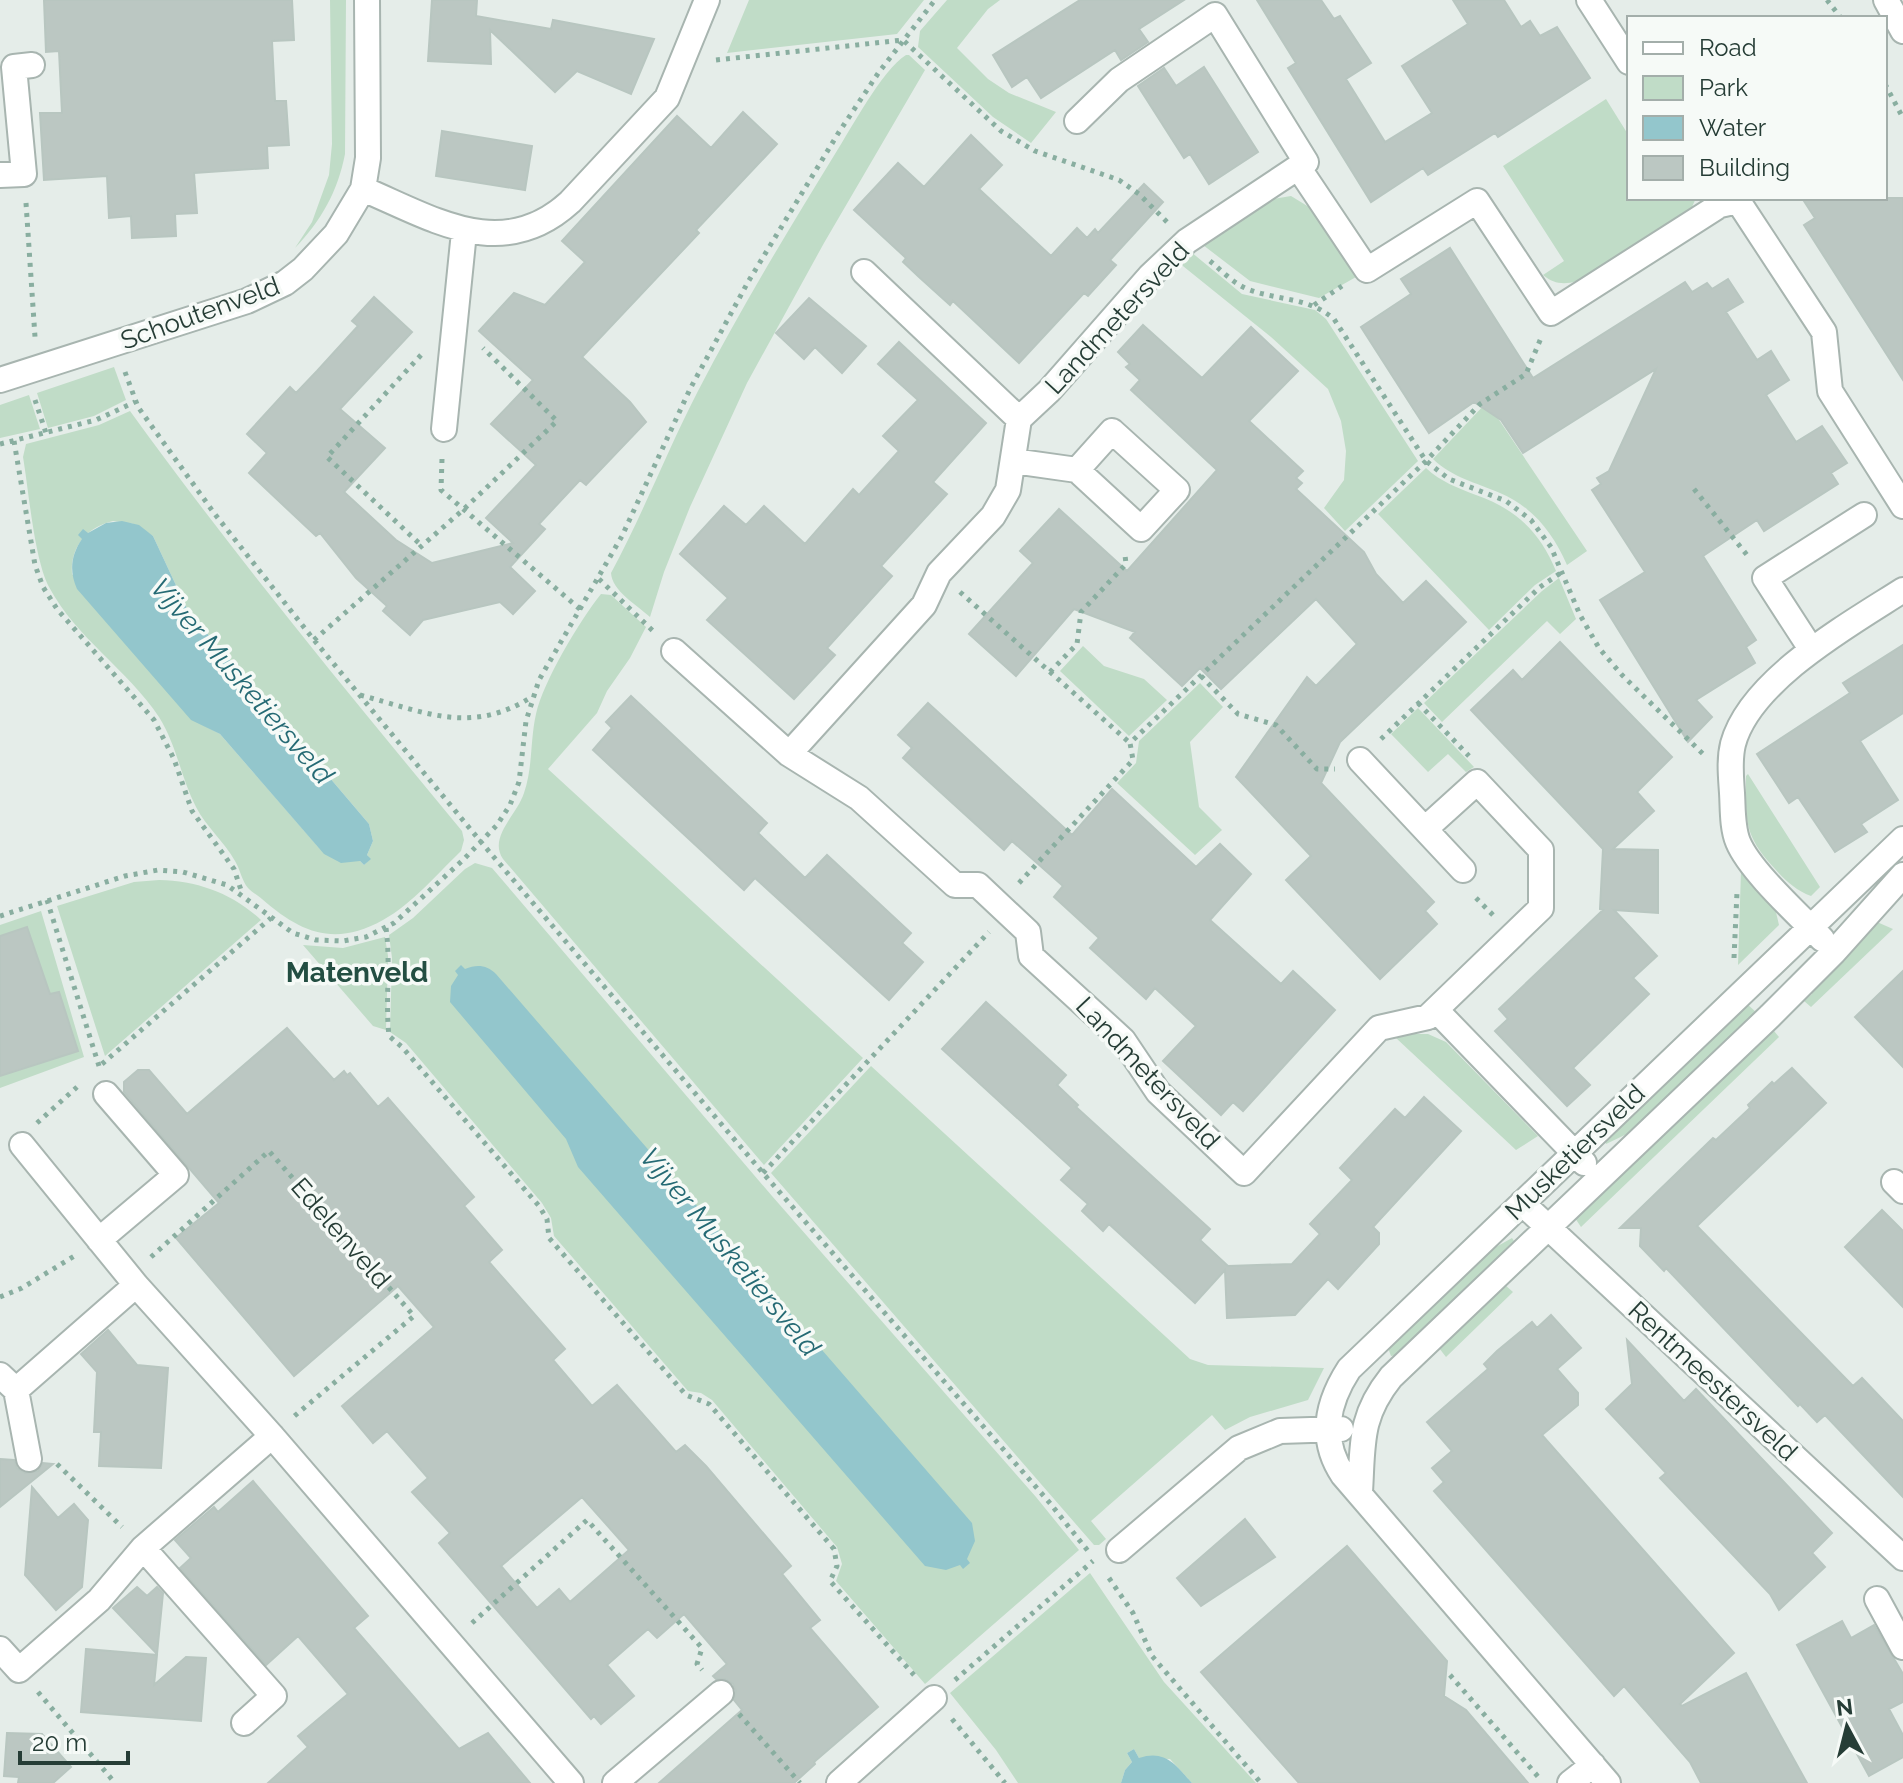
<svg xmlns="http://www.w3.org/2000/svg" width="1903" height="1783" font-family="Raleway,sans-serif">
<rect width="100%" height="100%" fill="#e5ede9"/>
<path fill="#c0dcc7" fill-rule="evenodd" d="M 330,0 L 346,0 L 345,154 C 338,191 321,221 295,248 L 312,222 L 329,175 L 332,144 Z
M 749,0 L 924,0 L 897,34 L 727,53 Z
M 947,0 L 1000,0 L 988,9 L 957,48 L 988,79 L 1009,93 L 1056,112 L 1031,143 L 993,117 L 918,47 L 920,31 Z
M 906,55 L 909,55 L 925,70 L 824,243 L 747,383 L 690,507 L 664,572 L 650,617 C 637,605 612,591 611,573 C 643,514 667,451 698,391 C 740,310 787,232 835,154 C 851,129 882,70 906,55 Z
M 1606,99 L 1629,136 L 1629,198 L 1696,198 L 1692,207 L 1577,281 C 1564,285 1554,284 1543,275 L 1564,261 L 1503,166 Z
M 1291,196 L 1309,207 L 1356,277 L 1319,298 L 1250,281 L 1203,245 L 1260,201 Z
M 1185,247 L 1242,294 L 1315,310 L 1326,319 L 1418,461 L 1345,531 L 1324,508 L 1344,480 L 1346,451 L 1341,421 L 1328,389 L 1271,337 L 1173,258 Z
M 114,367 L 126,400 L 94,416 L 48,428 L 37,393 Z
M 29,395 L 40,429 L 0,438 L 0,405 Z
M 1487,402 L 1587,551 L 1567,565 C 1553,533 1533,507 1500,493 C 1475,482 1453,478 1433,459 Z
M 130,411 C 235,556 348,693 462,831 L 464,840 L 461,851 C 437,874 412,904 383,920 C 335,947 301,933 262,899 C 258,896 252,892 248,888 C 242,881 240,869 235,861 C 224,841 206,827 196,807 C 181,778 177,746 159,717 C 128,670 76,638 49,587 C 34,558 29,492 23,457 L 26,444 L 99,425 ZM 113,521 L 134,524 L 153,536 L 188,611 L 369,824 L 373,841 L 367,855 L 370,859 L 364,865 L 360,861 L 320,849 L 220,734 L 191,719 L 72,574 C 70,547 87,527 113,521 Z
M 1426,468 C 1441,482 1458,488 1476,495 C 1516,509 1540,532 1556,571 L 1535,585 L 1489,630 L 1378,514 Z
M 1559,578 L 1576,619 L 1560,634 L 1547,621 L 1442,722 L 1424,703 L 1542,591 Z
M 601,594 L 611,595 L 646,627 L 630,658 L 607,691 L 597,713 L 548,769 L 863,1058 L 764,1165 L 503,859 C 488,837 517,815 524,793 C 533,767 530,740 536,714 C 543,682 580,620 601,594 Z
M 1083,646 L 1104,666 L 1144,679 L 1167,700 L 1129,736 L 1060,671 Z
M 1200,683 L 1223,707 L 1190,742 L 1199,807 L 1222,830 L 1195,855 L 1117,783 L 1136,763 L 1139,741 Z
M 1418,708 L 1474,767 L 1466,772 L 1448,754 L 1428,772 L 1391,734 Z
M 1748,774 L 1820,887 L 1811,896 C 1796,890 1787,882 1776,870 C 1743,835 1746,821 1746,776 Z
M 475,863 L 492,868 L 772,1196 L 1036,1497 L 1079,1550 L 925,1684 L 836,1581 L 842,1564 L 837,1547 L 712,1400 L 701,1393 L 688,1391 L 554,1236 L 551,1218 L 542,1203 L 406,1043 L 390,1032 L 392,958 L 389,935 L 413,918 L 465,869 Z
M 1741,871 L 1775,908 L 1779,925 L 1738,965 Z
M 159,880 C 198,881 232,893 261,920 L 105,1056 L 57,906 L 134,882 Z
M 41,911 L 84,1057 L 0,1088 L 0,925 Z
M 1877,922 L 1893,929 L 1811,1007 L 1804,1001 L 1812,994 L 1811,992 Z
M 385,937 L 388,956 L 386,1030 L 373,1026 L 303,945 L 343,948 Z
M 1746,1003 L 1757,1013 L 1631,1132 L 1606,1144 L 1605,1141 L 1615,1129 Z
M 1774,1031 L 1779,1037 L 1581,1227 L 1575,1218 Z
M 1414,1034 L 1428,1034 L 1446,1042 L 1538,1136 L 1516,1150 L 1396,1038 Z
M 871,1066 L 1190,1359 L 1208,1365 L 1324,1368 L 1308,1400 L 1250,1417 L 1225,1430 L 1212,1415 L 1091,1521 L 1106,1539 L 1099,1545 L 1094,1545 L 771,1173 Z
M 1512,1238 L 1514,1241 L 1506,1253 L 1398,1355 L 1391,1356 L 1388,1348 L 1487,1252 Z
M 1505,1285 L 1513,1292 L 1446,1357 L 1439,1348 Z
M 1090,1573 L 1164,1682 L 1256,1783 L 1192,1783 L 1170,1759 L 1139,1758 L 1134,1749 L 1127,1753 L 1132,1762 L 1125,1770 L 1121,1783 L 1018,1783 L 996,1750 L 950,1693 Z"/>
<path fill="#93c6cc" d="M 122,521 L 139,525 L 153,536 L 188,611 L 369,824 L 373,841 L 367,855 L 371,859 L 364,865 L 360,861 L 341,863 L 324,854 L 220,734 L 191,720 L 77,589 C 69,571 71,555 82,539 L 78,535 L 83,529 L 88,533 L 106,523 Z
M 461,965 L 465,969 C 477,964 487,965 496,974 L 972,1523 L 975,1541 L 967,1559 L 970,1563 L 963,1569 L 960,1565 L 946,1570 L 925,1566 L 578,1167 L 566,1139 L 450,1002 L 451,986 L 458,975 L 455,971 Z
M 1134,1749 L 1139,1758 C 1165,1749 1176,1765 1192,1783 L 1121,1783 L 1125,1770 L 1132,1762 L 1127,1753 Z"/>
<path fill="#bbc7c2" stroke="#b8c6c0" stroke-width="2" fill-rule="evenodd" d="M 44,0 L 292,0 L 294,40 L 272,41 L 275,101 L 286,101 L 289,145 L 267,146 L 268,168 L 194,173 L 197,213 L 175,214 L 176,236 L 132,238 L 131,216 L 109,218 L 107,176 L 44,180 L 40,113 L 62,113 L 59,51 L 46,52 Z
M 432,0 L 477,0 L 476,16 L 551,29 L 553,20 L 654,39 L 631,94 L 577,71 L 555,92 L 490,30 L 491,64 L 428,61 Z
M 1080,0 L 1184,0 L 1139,29 L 1148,42 L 1121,60 L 1115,50 L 1041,98 L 1027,77 L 1012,87 L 993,55 Z
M 1257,0 L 1321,0 L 1334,19 L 1340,16 L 1371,63 L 1346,79 L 1385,142 L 1432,113 L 1402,66 L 1468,24 L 1453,0 L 1504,0 L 1521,27 L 1530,21 L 1540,36 L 1557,27 L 1590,78 L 1498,137 L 1495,133 L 1428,175 L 1423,168 L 1371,202 L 1288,68 L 1296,63 Z
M 1204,67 L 1258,152 L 1209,184 L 1190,154 L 1184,158 L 1138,86 L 1164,68 L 1176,86 Z
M 743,112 L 777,144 L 696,230 L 699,233 L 582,357 L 630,402 L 646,422 L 586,485 L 580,480 L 539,524 L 545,529 L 510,567 L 535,591 L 513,614 L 500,602 L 423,620 L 410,635 L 383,611 L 387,606 L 356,578 L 320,533 L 316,536 L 249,473 L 267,453 L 247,434 L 290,387 L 296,393 L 317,371 L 358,326 L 352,321 L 374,297 L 412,332 L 340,409 L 385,448 L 344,492 L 396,540 L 432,563 L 513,543 L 486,518 L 536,465 L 491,424 L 533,380 L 479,331 L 514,293 L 545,305 L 585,262 L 562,241 L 677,116 L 711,148 Z
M 442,131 L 532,146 L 525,190 L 436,176 Z
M 971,135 L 1002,165 L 979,189 L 1051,256 L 1077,228 L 1087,238 L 1095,229 L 1098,233 L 1144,184 L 1163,202 L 1110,260 L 1116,265 L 1088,296 L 1084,293 L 1019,363 L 953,301 L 950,305 L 919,277 L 903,262 L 906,258 L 854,210 L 898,163 L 924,187 Z
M 1802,198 L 1903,198 L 1903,380 L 1804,225 L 1815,218 Z
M 1450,248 L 1533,378 L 1685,282 L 1692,292 L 1707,283 L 1712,289 L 1728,279 L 1743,302 L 1726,312 L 1757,360 L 1771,351 L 1789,380 L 1766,395 L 1796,442 L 1822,426 L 1847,463 L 1831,473 L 1838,484 L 1764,531 L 1757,520 L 1703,556 L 1756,640 L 1746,647 L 1755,663 L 1696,700 L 1712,717 L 1688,742 L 1600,600 L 1645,572 L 1592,490 L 1601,484 L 1597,478 L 1609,471 L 1656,369 L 1523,453 L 1501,420 L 1474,402 L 1429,433 L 1361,327 L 1411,294 L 1401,279 Z
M 809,298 L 866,346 L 842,373 L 815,347 L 804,359 L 776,333 Z
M 1143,325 L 1202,378 L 1251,327 L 1269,344 L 1298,371 L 1249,421 L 1303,471 L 1296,478 L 1302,483 L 1296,489 L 1364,552 L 1376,574 L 1403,603 L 1426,581 L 1466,622 L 1340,742 L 1321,783 L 1434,902 L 1425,911 L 1437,924 L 1380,979 L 1286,880 L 1311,856 L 1236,777 L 1307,677 L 1316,686 L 1357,644 L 1316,599 L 1221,689 L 1200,668 L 1182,686 L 1130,638 L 1135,632 L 1074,609 L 1016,676 L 969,634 L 1033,563 L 1020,551 L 1059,509 L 1127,571 L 1217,470 L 1131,390 L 1140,380 L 1126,367 L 1130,364 L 1118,352 Z
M 899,342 L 986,423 L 933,482 L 947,494 L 881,566 L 892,576 L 827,648 L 835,655 L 794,699 L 707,620 L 728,598 L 680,554 L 724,506 L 746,525 L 764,506 L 805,544 L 853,489 L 859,495 L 899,451 L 883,436 L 918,400 L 878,364 Z
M 1560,642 L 1672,757 L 1637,792 L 1654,811 L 1613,849 L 1658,850 L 1658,913 L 1614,910 L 1657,956 L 1633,978 L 1649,994 L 1573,1068 L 1590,1085 L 1567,1106 L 1495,1031 L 1508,1019 L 1499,1009 L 1603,910 L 1600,909 L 1603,849 L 1471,710 L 1513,670 L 1522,680 Z
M 1903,645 L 1903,713 L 1860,741 L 1898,800 L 1861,824 L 1867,832 L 1835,852 L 1798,797 L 1789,803 L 1757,754 L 1850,693 L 1843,683 Z
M 631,696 L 767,823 L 758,833 L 805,878 L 827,855 L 911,933 L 902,943 L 923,962 L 889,1000 L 755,878 L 744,890 L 593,750 L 612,728 L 606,722 Z
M 928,703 L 1072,835 L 1112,789 L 1196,867 L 1220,844 L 1251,874 L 1210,920 L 1281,984 L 1293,971 L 1335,1010 L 1243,1111 L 1233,1102 L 1221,1115 L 1163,1061 L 1196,1026 L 1155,988 L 1146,999 L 1090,948 L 1099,938 L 1054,897 L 1063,886 L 1012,841 L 1004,850 L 903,758 L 912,748 L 898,735 Z
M 27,927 L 50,994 L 59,992 L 78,1051 L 0,1076 L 0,936 Z
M 1903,971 L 1903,1067 L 1855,1017 Z
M 986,1002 L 1066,1075 L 1057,1085 L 1078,1105 L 1076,1107 L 1210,1229 L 1200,1240 L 1228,1266 L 1292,1264 L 1320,1234 L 1310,1224 L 1352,1180 L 1340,1168 L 1395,1109 L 1405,1118 L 1424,1097 L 1461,1131 L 1373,1227 L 1379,1233 L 1379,1244 L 1338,1289 L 1328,1279 L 1295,1315 L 1227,1318 L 1225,1270 L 1195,1303 L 1109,1224 L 1103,1231 L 1082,1211 L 1088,1204 L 1061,1180 L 1072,1168 L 942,1049 Z
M 287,1028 L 334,1080 L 344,1071 L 347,1075 L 350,1073 L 378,1107 L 388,1098 L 474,1197 L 464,1206 L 502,1250 L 489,1262 L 565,1349 L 553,1360 L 592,1406 L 617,1385 L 676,1452 L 685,1445 L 706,1466 L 791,1566 L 782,1574 L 820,1620 L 810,1628 L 878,1707 L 814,1762 L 815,1764 L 794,1783 L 659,1783 L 742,1710 L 734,1700 L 736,1691 L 733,1684 L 725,1679 L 716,1679 L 713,1676 L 727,1664 L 684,1614 L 657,1638 L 648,1629 L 607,1665 L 634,1696 L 601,1724 L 594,1716 L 591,1719 L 439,1543 L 450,1533 L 412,1492 L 428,1478 L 387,1431 L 373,1443 L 342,1406 L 434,1327 L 398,1286 L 294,1376 L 176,1238 L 219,1203 L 124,1092 L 124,1082 L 138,1070 L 149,1070 L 187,1114 ZM 582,1497 L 629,1550 L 570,1602 L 559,1589 L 537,1608 L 501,1566 Z
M 1792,1068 L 1826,1103 L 1697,1226 L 1853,1386 L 1862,1378 L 1903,1421 L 1903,1497 L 1825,1415 L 1817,1422 L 1800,1404 L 1798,1406 L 1666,1268 L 1664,1271 L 1640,1246 L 1641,1228 L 1620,1228 L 1713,1138 L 1716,1140 L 1750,1108 L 1748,1105 L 1772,1082 L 1774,1084 Z
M 1882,1210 L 1903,1231 L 1903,1307 L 1845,1247 Z
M 1551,1315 L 1581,1348 L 1557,1369 L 1578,1393 L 1578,1405 L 1542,1435 L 1734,1653 L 1680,1704 L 1682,1706 L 1746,1673 L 1807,1783 L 1701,1783 L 1690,1762 L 1624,1686 L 1614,1696 L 1434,1491 L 1444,1482 L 1432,1468 L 1452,1451 L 1427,1422 L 1488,1369 L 1484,1364 L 1497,1351 L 1532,1322 L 1537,1328 Z
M 108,1330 L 137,1365 L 168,1368 L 161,1468 L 99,1466 L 101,1432 L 94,1432 L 97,1372 L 81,1354 Z
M 1627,1340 L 1684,1401 L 1696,1389 L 1832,1533 L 1812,1553 L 1825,1567 L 1779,1610 L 1770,1594 L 1660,1478 L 1666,1473 L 1606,1409 L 1632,1384 Z
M 0,1459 L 14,1460 L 17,1468 L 25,1473 L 38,1471 L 43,1463 L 53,1464 L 0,1507 Z
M 253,1481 L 368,1616 L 354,1628 L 459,1749 L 488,1733 L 530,1783 L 268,1783 L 308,1747 L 298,1736 L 348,1694 L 298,1636 L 266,1665 L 180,1568 L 191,1558 L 175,1540 L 214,1507 L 218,1512 Z
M 32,1487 L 58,1518 L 74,1504 L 88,1520 L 82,1587 L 56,1610 L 25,1575 Z
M 1245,1519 L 1275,1557 L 1201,1606 L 1177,1578 Z
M 1347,1546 L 1447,1661 L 1444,1696 L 1466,1710 L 1528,1783 L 1299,1783 L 1201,1672 Z
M 137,1587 L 147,1596 L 157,1587 L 163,1593 L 157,1654 L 113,1608 Z
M 1842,1621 L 1851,1638 L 1874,1625 L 1903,1674 L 1903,1702 L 1889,1709 L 1903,1735 L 1903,1757 L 1869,1776 L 1797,1645 Z
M 86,1649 L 157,1655 L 154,1685 L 186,1657 L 206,1658 L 201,1721 L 81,1712 Z
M 7,1733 L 42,1734 L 71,1767 L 53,1783 L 18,1783 L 19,1777 L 4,1776 Z"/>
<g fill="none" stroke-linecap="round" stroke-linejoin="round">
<defs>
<path id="minor" d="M 1589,0 L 1629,62
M 1886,0 L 1903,31
M 1298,167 L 1367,270 L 1477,201 L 1551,313 L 1720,205 L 1738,201 L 1824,332 L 1830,391 L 1903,506
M 0,175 L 24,174 L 14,67 L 32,65
M 363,189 C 434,219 502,264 570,202 L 667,98 L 707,0
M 864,272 L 1019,419
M 0,380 L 247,301 L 285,283 L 303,269 L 336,234 L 363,189 L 368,158 L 367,0
M 444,429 L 464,232
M 1014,461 L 1077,470 L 1112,431 L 1177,490 L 1141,529 L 1077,470
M 1811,649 L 1765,578 L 1864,515
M 674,651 L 789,754 L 859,798 L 955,885 L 978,885 L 1028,932 L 1031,956 L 1123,1040 L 1158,1092 L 1244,1173 L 1379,1028 L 1428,1017 L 1541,908 L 1541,850 L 1477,782 L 1425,829
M 789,754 L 924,605 L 939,573 L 993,516 L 1008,490 L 1019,419 L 1049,391 L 1150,276 L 1187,241 L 1306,162 L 1215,15 L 1119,80 L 1077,121
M 1360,760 L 1463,870
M 1822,939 C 1799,915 1750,871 1738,842 C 1732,827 1733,809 1732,793 C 1731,777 1729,760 1733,744 C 1750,680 1850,624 1903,590
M 1436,1010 L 1584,1163
M 22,1145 L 136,1285 L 272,1436 L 571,1783
M 1894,1182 L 1903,1191
M 1522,1203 L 1903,1558
M 99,1240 L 176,1175 L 106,1094
M 0,1375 L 16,1390 L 136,1285
M 16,1390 L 29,1459
M 1360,1492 C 1363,1444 1359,1417 1391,1377 L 1770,1016 L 1834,952 L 1903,875
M 143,1548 L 274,1696 L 244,1723
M 1119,1550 L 1239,1448 L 1280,1431 L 1341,1429
M 1877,1599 L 1903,1647
M 0,1649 L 19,1670 L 99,1600 L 143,1548 L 272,1436
M 615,1783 L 721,1693
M 839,1783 L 934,1698
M 1570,1783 L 1593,1765
M 1608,1783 L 1343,1475 C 1319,1439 1327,1403 1349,1369 L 1903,839"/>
</defs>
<use href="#minor" stroke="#a8b5b0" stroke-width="28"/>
<path stroke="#89aea0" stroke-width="5" stroke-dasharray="4 6" stroke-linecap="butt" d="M 1827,0 L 1841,18
M 716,60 L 903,40 L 1001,131 L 1035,151 L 1119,180 L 1139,194 L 1167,222
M 1885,84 L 1903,118
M 26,203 L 35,337
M 1210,261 C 1221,270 1232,282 1245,288 C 1276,301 1307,296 1334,319 L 1426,461 L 1449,479 L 1506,501 L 1531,520 L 1551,547 L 1580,615 L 1599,648 L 1622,675 L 1703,754
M 1314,305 L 1342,286
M 421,355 L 327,457 L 422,546
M 125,372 L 138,407 L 214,513 L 314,640 L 481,842 L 763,1173 L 1049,1502 L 1088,1551
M 35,400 L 46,433
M 14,441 L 35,565 L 43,587 L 57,609 L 154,720 L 174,759 L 192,811 L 234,869 L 242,893
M 0,444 L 96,420 L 135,402
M 442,459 L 441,490 L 581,610
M 1694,489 L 1747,555
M 599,579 L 653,631
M 960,592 L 1130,743
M 314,640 L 464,509 L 557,421 L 483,348
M 1050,672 L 1077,644 L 1081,612 L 1126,564 L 1125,555
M 1201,676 L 1238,714 L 1276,725 L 1317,769 L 1335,769
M 360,695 C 425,712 471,736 533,696
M 1418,703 L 1469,756
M 1381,739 L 1540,587 L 1562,572
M 1019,883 L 1133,760 L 1130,743 L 1426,461 L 1480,404 L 1526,374 L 1541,338
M 1476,898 L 1494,916
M 47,900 L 99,1066
M 0,916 L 125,876 L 158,870 L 183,872 L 227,885 L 293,933 L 316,940 L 343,941 L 366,937 L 394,923 L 463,860 L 497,825 L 510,805 L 519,782 L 526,721 L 539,680 L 622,536 L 690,389 L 748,282 L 839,132 L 879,72 L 935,0
M 386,928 C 391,965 385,1000 389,1036 L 402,1047 L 539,1206 L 547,1219 L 549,1238 L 686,1395 L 709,1404 L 834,1549 L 837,1566 L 830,1581 L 914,1675
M 1734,958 L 1737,892
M 102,1064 L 271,918
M 37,1123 L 77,1087
M 763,1173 L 989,932
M 151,1257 L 269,1151 L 414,1316 L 292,1418
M 0,1297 L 22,1288 L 76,1255
M 57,1464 L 122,1527
M 1109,1578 L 1133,1613 L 1152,1656 L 1261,1783
M 472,1623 L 587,1520 L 702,1648 L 697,1664 L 702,1670
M 1450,1675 L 1541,1780
M 955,1680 L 1093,1561
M 38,1692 L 115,1783
M 739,1714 L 800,1783
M 952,1719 L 1005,1783"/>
<use href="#minor" stroke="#fff" stroke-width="24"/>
</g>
<g text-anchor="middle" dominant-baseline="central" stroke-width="7" stroke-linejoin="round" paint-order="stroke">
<g font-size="26" fill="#263d36" stroke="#f6faf7">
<text transform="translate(200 313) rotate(-20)">Schoutenveld</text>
<text transform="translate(1117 318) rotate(-47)">Landmetersveld</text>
<text transform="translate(1148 1073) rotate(47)">Landmetersveld</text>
<text transform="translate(1575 1152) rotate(-44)">Musketiersveld</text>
<text transform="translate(341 1233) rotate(49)">Edelenveld</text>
<text transform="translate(1713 1381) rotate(43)">Rentmeestersveld</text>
</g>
<g font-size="28" font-style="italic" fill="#256a74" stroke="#f6faf7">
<text transform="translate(242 681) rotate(49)">Vijver Musketiersveld</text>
<text transform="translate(730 1252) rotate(50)">Vijver Musketiersveld</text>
</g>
<g font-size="28" font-weight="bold" fill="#234e42" stroke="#f6faf7">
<text x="357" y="972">Matenveld</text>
</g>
</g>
<rect x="1627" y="16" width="260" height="184" fill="#f6faf7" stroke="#a3aeaa" stroke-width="2"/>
<rect x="1643" y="42" width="40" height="12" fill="#ffffff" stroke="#a3aeaa" stroke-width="2"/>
<text x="1699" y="56" font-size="24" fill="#263d36">Road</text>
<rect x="1643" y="76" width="40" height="24" fill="#c0dcc7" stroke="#a3aeaa" stroke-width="2"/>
<text x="1699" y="96" font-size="24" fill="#263d36">Park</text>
<rect x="1643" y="116" width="40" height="24" fill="#93c6cc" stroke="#a3aeaa" stroke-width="2"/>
<text x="1699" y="136" font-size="24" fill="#263d36">Water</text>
<rect x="1643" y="156" width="40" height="24" fill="#bbc7c2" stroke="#a3aeaa" stroke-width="2"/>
<text x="1699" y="176" font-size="24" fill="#263d36">Building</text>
<g transform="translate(1847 1727) rotate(353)" stroke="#f6faf7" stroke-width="6" paint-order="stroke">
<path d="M0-6L14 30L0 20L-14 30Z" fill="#263d36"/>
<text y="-12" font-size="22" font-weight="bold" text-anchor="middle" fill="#263d36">N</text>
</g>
<path d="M20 1751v12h108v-12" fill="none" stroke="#263d36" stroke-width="4"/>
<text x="32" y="1751" font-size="24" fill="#263d36" stroke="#f6faf7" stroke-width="6" paint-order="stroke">20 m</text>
</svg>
